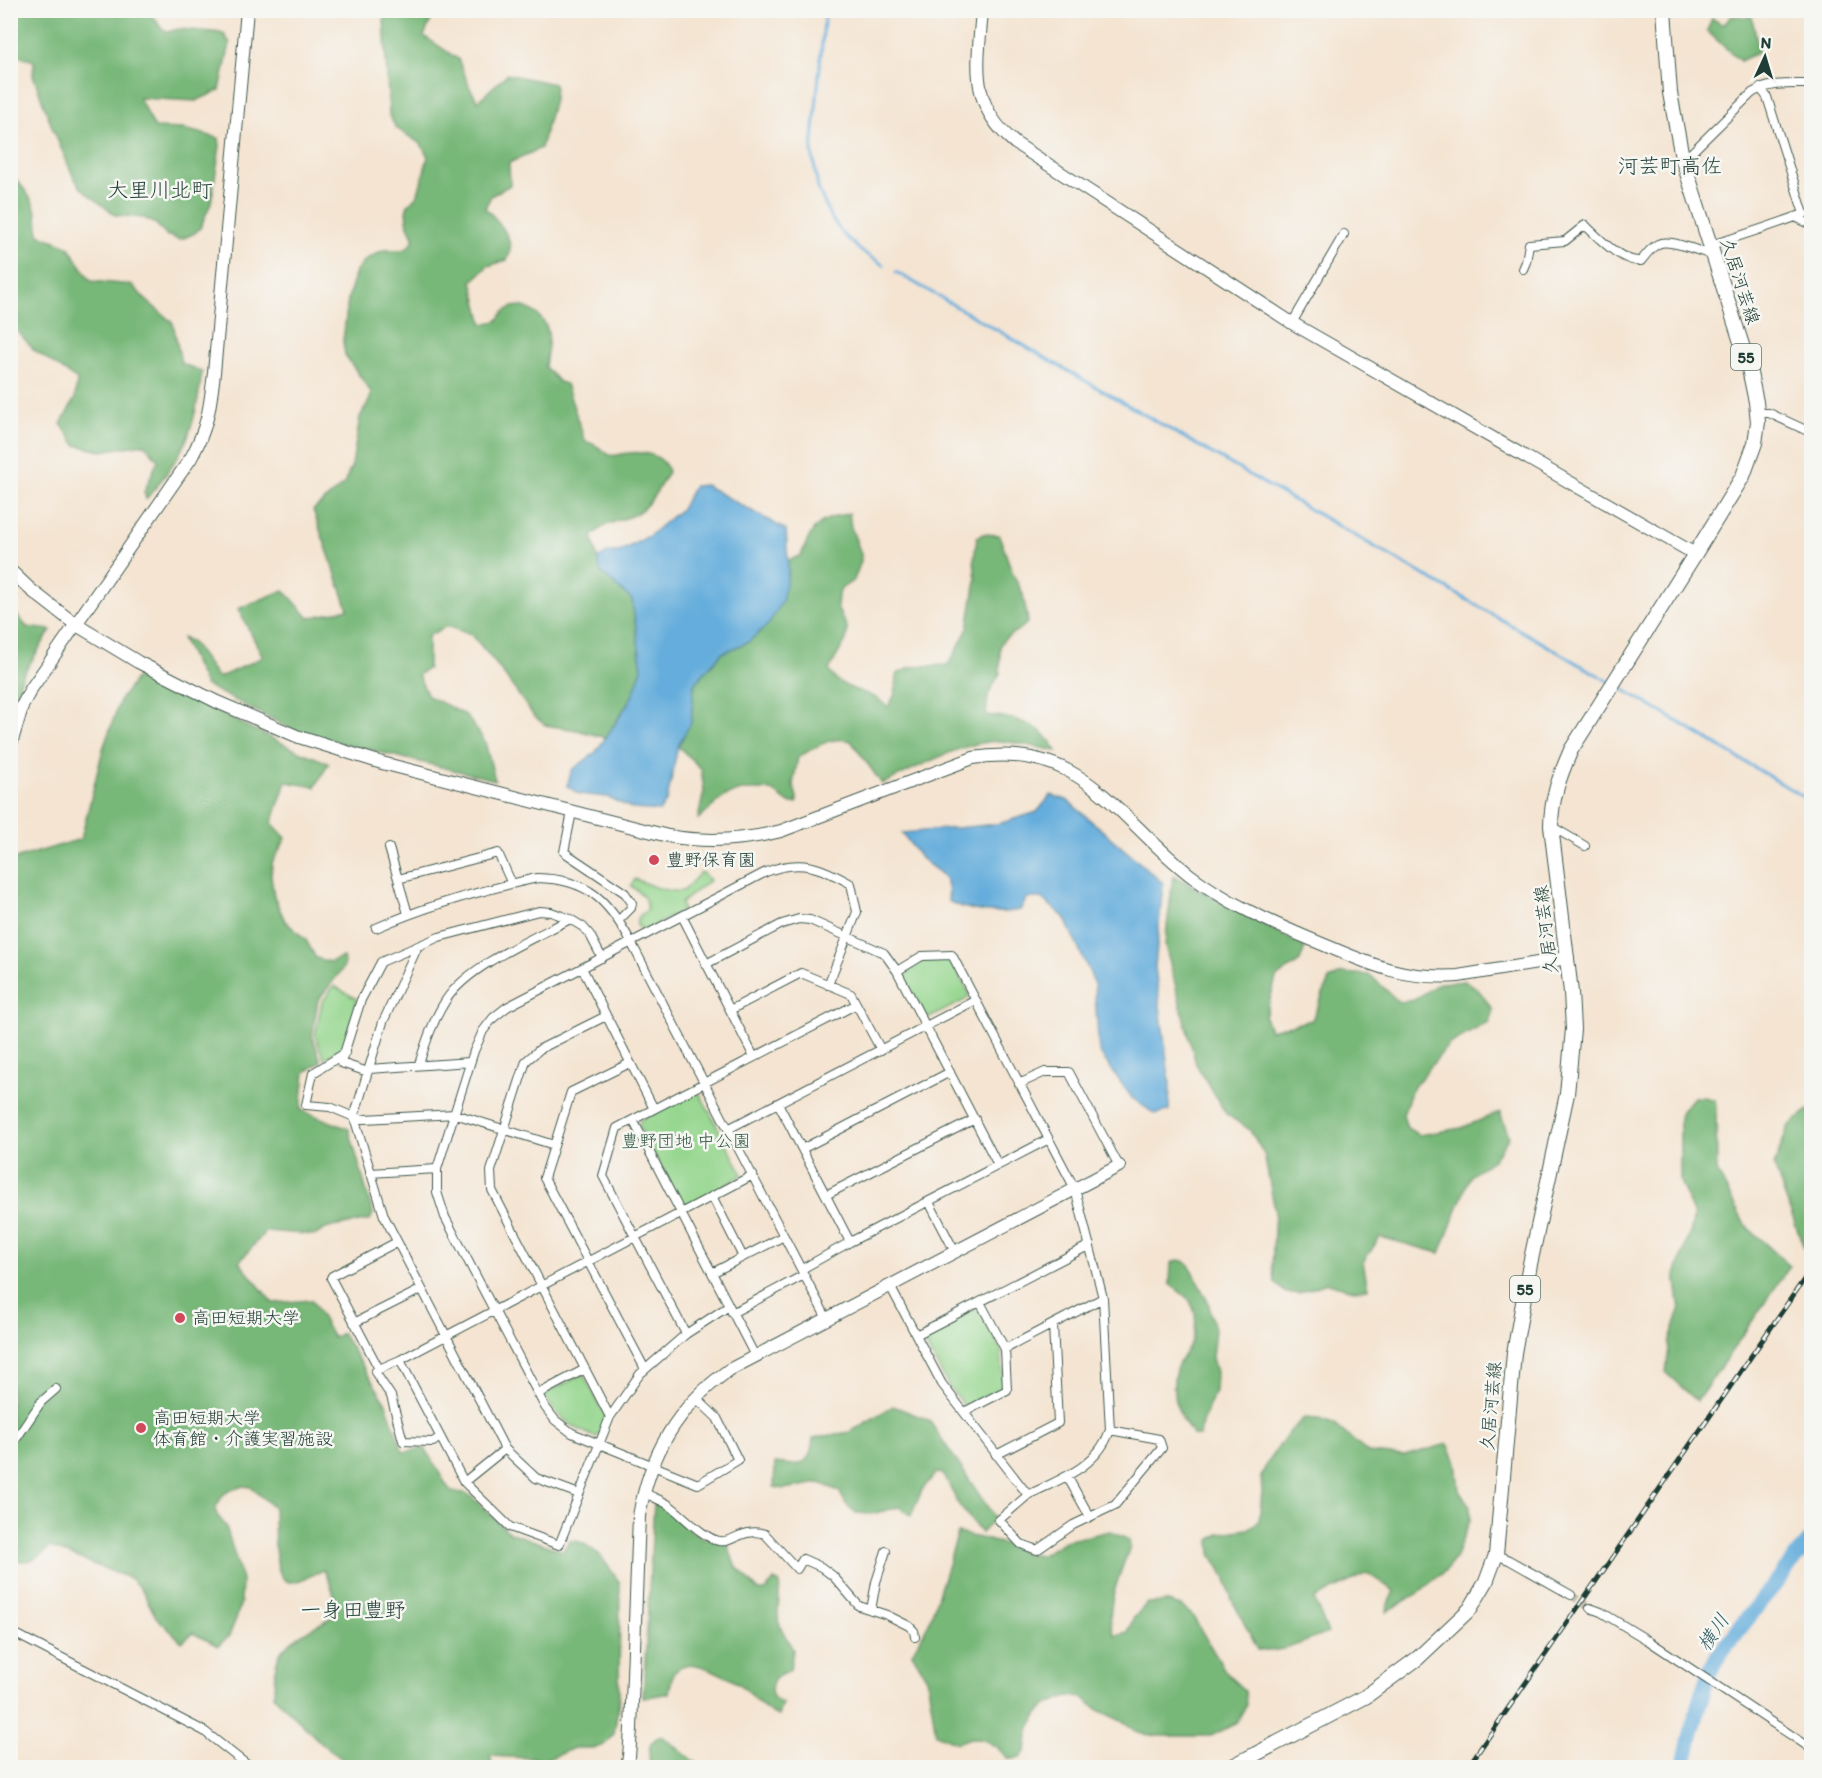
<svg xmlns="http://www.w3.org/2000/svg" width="1822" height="1778" font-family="Itim,'Klee One',sans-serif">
<rect width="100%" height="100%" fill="#f6f6f2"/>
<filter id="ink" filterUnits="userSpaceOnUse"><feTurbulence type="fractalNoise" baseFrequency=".0167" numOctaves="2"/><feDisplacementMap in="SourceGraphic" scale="12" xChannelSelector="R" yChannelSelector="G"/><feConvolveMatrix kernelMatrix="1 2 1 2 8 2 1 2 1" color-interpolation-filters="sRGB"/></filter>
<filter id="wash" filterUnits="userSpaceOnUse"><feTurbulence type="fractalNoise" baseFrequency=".008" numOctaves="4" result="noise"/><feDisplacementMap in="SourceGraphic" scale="24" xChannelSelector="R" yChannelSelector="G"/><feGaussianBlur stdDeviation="1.35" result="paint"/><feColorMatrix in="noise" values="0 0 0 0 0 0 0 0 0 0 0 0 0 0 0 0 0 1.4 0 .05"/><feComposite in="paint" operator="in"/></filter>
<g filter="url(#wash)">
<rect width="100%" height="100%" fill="#f4e4d1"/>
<path fill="#94d68d" stroke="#5a8a60" stroke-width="1.5" d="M 701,872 L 710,880 L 681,903 L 683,910 L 645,931 L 637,926 L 637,918 L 647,910 C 647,897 641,893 631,886 L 635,879 C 649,885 668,893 683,891 Z
M 949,959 L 969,993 L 967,999 L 929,1018 L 925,1017 L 903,974 L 904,971 L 923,960 Z
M 334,986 L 357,999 L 345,1044 L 340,1049 L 324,1059 L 315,1035 L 322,1002 Z
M 697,1092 L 700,1094 L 742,1173 L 740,1177 L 685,1206 L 681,1204 L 639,1126 L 640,1120 Z
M 975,1309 L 980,1310 L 1001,1350 L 1004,1386 L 1002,1389 L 968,1406 L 964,1406 L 948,1385 L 922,1338 L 924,1334 Z
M 583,1374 L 606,1417 L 600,1434 L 595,1437 C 572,1427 555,1417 544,1394 Z"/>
<path fill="#77b778" stroke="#4b7a56" stroke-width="1.5" d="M 11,10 L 150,11 L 161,28 L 167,32 L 179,29 L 223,33 L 230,43 L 220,90 L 196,101 L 139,98 L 155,128 L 184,129 L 219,138 L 220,146 L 211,203 L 200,228 L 195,233 L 180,240 L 166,235 L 156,224 L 144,218 L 115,215 L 81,188 L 73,176 L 52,127 L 33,75 L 34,61 L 15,55 L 11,62 Z
M 391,11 L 435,11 L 424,36 L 458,59 L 471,90 L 478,101 L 507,74 L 555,84 L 554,99 L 541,148 L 509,163 L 510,185 L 491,196 L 485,208 C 498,220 518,241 507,260 L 488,266 L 472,281 L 483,324 L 497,321 C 500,317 503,312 507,310 C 523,299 545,316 548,332 C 550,342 546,356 545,367 L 559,382 L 566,384 L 585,441 C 589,443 595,444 598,447 C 603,449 605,453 610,455 C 617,457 622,453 629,453 C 644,451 665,455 668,472 C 659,488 649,509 631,516 C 612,524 608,521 592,536 L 601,572 L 632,600 L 642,669 L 633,695 L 606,738 L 577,730 L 545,725 L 533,715 L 497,665 L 472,635 L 447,626 L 428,636 L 428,668 L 418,675 L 428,696 L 466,715 L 485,742 L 495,780 L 299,733 L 205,685 L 182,638 L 191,641 L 218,678 L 263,657 L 238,609 L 284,590 L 309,618 L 348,609 L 313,510 L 344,484 L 352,465 L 360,417 L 370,399 L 371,392 L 345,355 L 343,341 L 348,299 L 356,271 L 365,260 L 383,250 L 404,250 L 410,245 L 414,239 L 408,226 L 406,211 L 408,205 L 418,194 L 428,157 L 421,144 L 396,128 L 389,115 L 384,19 Z
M 1732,16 L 1752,17 L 1759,52 L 1740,61 L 1707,31 L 1712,18 L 1723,25 Z
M 11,174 C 22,186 34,199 37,216 C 38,223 37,228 40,235 L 68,246 L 91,281 L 132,285 L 146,300 L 173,323 L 181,363 L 202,372 C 195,431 185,454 146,499 L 144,492 L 158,460 L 144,444 L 101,451 L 76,445 L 61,424 L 75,398 L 77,380 L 34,350 L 11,324 Z
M 849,513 L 851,527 L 861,554 L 861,561 L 854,580 L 842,588 L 838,595 L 837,608 L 847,627 L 847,633 L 846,640 L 829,670 C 838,688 859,689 876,698 C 880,700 884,704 888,707 L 895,694 L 897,674 L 911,667 L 947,665 L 952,659 L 968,628 L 976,580 L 974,559 L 977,537 L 983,534 L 999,535 L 1013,574 L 1023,594 L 1028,622 L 1023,627 L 1004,639 L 1000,645 L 1000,673 L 988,695 L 986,715 C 1006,717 1029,720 1045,735 C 1049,739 1053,746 1057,751 C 1039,748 1020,743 1001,741 C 968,739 913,770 882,784 L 851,741 C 831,735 815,748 798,757 L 793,784 L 797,797 L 797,803 L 789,803 L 771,790 L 741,790 L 725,796 L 698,819 L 704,791 L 701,769 L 678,746 L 691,722 L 694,684 L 722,653 L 748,642 L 788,574 L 788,561 L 801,555 C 815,523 815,522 849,513 Z
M 11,608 L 27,627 L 51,630 L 22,676 L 11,719 Z
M 139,674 L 294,749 L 329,763 L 315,787 L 286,782 L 272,823 L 286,838 L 272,863 L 271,876 L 274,896 L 285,921 L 306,940 L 316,958 L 330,962 L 343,957 L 345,964 L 341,971 L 318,1000 L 312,1035 L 321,1062 L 305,1072 L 301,1110 L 349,1129 L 373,1214 L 370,1220 L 327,1228 L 316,1235 L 266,1231 L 239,1262 L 273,1303 L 312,1300 L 333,1338 L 342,1333 L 386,1403 L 403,1452 L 425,1448 L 447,1486 L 452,1492 L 466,1493 L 472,1497 L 509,1532 L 563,1551 L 569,1541 L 576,1541 L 583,1543 L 600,1555 L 620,1583 L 619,1700 L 614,1734 L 604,1745 L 595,1748 L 574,1748 L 548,1759 L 490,1756 L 493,1767 L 354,1768 L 322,1744 L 274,1696 C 275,1682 273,1664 281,1652 C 289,1640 319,1624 333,1617 C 339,1600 331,1585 324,1570 C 316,1573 297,1584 289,1582 C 271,1578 275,1523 274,1508 L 251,1487 L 243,1486 L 229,1491 L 223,1495 L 215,1509 L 217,1515 L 226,1526 L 242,1580 L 241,1602 L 237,1616 L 229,1636 L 218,1646 L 193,1633 L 182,1642 L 156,1617 L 142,1590 L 131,1579 L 50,1547 C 38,1560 28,1563 11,1560 L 10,868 L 15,859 L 81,839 L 103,749 L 120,700 Z
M 1173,875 L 1305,947 L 1300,961 L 1276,978 L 1265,1017 L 1270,1030 L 1312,1020 L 1329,980 L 1342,973 L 1370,975 L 1399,1002 L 1414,1000 L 1439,983 L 1465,981 L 1477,988 L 1493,1010 L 1489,1022 L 1449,1044 L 1412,1089 L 1403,1115 L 1407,1128 L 1419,1135 L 1461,1128 L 1500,1112 L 1509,1137 L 1493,1160 L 1470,1176 L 1440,1253 L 1380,1237 L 1363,1262 L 1368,1289 L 1354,1290 L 1327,1283 L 1299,1293 L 1286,1293 L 1275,1283 L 1272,1268 L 1275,1210 L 1264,1154 L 1250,1130 L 1226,1114 L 1196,1064 L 1165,945 Z
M 1694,1097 L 1704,1097 L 1715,1100 L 1716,1106 L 1717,1171 L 1745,1225 L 1790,1266 L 1697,1401 L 1666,1373 L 1670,1339 L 1680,1310 L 1675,1275 L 1691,1230 L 1694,1216 L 1680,1181 L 1680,1117 L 1682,1111 Z
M 1809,1109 L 1812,1110 L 1812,1237 L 1804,1248 L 1774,1166 L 1788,1127 Z
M 1177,1260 L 1184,1261 L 1189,1265 L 1208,1302 L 1215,1329 L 1212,1358 L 1216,1372 L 1215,1391 L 1202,1423 L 1200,1436 L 1193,1435 C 1179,1417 1169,1394 1176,1370 C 1178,1362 1185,1354 1189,1346 C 1197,1332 1199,1312 1188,1299 C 1183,1293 1175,1289 1170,1284 L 1171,1263 Z
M 893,1406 L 929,1420 L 995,1518 L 981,1533 L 956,1501 L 954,1494 L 943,1474 L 936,1473 L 922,1490 L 911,1516 L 899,1507 L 871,1514 L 856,1513 L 846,1504 L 839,1491 L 820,1483 L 784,1489 L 774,1487 L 775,1463 C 799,1466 811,1467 813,1438 L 850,1432 Z
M 1304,1418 L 1320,1419 L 1335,1425 L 1368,1453 L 1404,1456 L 1448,1444 L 1456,1462 L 1459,1490 L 1470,1506 L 1470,1520 L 1455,1559 L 1446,1570 L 1418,1593 L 1387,1612 L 1388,1604 L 1394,1591 L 1367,1573 L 1314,1599 L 1328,1633 C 1307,1640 1281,1655 1258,1650 L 1232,1600 L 1226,1579 L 1211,1554 L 1210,1540 L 1221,1533 L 1248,1529 L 1259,1521 L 1262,1492 L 1261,1477 L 1267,1463 L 1288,1433 Z
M 654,1502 L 667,1506 L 674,1518 L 696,1534 L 703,1538 L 717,1539 L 728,1546 L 735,1565 L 759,1591 L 766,1591 L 774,1580 L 780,1583 L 778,1612 L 780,1626 L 793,1650 L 790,1670 C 786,1672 780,1674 776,1678 C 768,1687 770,1699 782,1703 L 778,1716 C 764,1711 756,1698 745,1689 C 735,1680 698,1660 685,1665 C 681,1666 677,1671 673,1673 L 669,1693 L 643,1698 Z
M 1110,1531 L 1129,1540 L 1130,1547 C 1122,1568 1101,1615 1115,1635 L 1128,1632 L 1133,1619 L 1147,1603 L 1168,1602 L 1181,1606 L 1192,1615 L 1224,1669 L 1231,1678 L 1245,1691 L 1246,1705 L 1237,1723 L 1211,1736 L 1158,1736 L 1137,1733 L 1126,1723 L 1100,1711 L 1083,1698 L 1068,1696 L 1048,1704 L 1038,1714 L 1029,1729 L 1026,1750 L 1022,1756 L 1014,1759 L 1007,1758 L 997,1747 L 984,1740 L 970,1738 L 957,1743 L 936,1734 L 927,1678 L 912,1653 L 929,1623 L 958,1533 L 1013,1546 L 1024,1553 L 1040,1556 L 1065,1541 Z
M 662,1736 L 697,1764 L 698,1767 L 650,1767 C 649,1754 646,1740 662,1736 Z"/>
<path fill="#65addc" stroke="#427588" stroke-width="1.5" d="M 705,485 L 786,530 L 788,561 L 788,574 L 782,601 L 769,624 L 748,642 L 722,653 L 694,684 L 691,722 L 678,746 L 667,800 L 660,811 L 633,809 L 607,797 L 579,794 L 567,786 L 572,770 L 595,753 L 619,718 L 633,695 L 642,669 L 632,600 L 601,572 L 597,559 L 609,552 L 619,552 L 649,536 L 681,509 L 694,486 Z
M 1051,795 L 1067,800 L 1163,883 L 1155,967 L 1170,1084 L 1169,1111 L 1155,1114 L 1132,1098 L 1099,1052 L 1094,982 L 1064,917 L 1041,898 L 1027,898 L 1020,910 C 997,915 969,912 948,901 C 952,871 936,874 919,856 C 913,849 908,840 902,833 L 998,824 L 1037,812 Z"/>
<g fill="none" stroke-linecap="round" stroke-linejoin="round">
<path stroke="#65addc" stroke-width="3" d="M 825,10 L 812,151 L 818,188 L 830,216 L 842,233 L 861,251 L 884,265
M 896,272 L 1610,682
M 1616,685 L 1812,802"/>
<path stroke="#65addc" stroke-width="16" d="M 1683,1768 C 1693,1731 1699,1691 1717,1657 L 1812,1537"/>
</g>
</g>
<g filter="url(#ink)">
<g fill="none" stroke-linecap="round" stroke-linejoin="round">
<path stroke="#c9c3b2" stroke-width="8" stroke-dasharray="8 4" stroke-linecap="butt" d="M 1571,1595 L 1590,1608"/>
<defs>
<path id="street" d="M 1682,157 L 1691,153 L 1752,93 C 1770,82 1791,84 1812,84
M 1795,217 L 1812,225
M 1710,245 C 1742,236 1773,225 1804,214 L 1767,97 L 1760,88
M 1523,269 L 1526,262 L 1529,244 L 1565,241 L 1585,225 C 1598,237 1622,263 1641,261 C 1646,255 1651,247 1658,244 C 1669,238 1702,252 1714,256
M 1292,323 L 1344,234
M 1757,413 L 1769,413 L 1812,433
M 572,812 L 564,852 L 625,893 L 632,903 L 631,908 L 619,920
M 1551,826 L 1585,846
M 389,848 L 398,879
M 408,914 L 398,879 L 498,853 L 512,884
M 682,916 L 754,1057
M 376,928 C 428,905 482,890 537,878 C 588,879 608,900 631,942 L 827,1319
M 418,946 L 383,1022 L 354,1117 L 384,1216 L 505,1449 L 536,1478 L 579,1494
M 706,964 L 782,924 L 799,919 L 810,920 L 884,953 L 897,971 L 998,1165
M 582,968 L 654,1109
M 730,1010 L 801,973 L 851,994 L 881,1050
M 606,1016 L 540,1049 L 526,1061 L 491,1171 L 492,1190 L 610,1417
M 345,1053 L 313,1073 L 306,1105 L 330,1107 L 354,1117 L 365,1119 L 455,1114 L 554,1145
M 630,1063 L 571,1092 L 544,1178 L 645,1369
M 419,1064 C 426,1042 433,1020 446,1000 C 469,965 533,939 570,919
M 369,1069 L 470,1062
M 368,1072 L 341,1063 L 361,1000 L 381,962 L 439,937 L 539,911 L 551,912 L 570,919 L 583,927 L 590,935 L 602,958
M 1019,1084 L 1045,1072 L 1069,1072 L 1119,1166
M 778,1103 L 850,1242
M 633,1120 L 755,1356
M 728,1129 L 976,1000
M 802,1149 L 950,1072
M 370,1173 L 437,1169
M 826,1195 L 975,1119
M 712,1196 L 743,1257
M 929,1202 L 955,1252
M 397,1242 L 332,1276 L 331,1278 L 379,1369 L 375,1372 L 391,1396 L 403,1441 L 433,1442 L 440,1437
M 802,1269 L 850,1242 L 1049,1139
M 712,1273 L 784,1236
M 890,1286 L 942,1384 L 1028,1495 L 999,1520 L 1021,1544 L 1037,1550 L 1073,1525 L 1115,1505 L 1162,1448 L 1159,1439 L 1110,1430 L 1103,1298 L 1075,1189 L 952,955 L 922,956 L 897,971
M 732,1313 L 804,1275
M 354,1323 L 422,1289
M 686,1334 L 603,1176 L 617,1128 L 855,1005
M 916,1335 L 1090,1245
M 1005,1349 L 1103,1298
M 400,1360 L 464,1482 L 510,1527 L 559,1545 L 610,1417 L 640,1374 L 686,1334 L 729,1306
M 379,1369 L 400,1360 L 753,1175
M 538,1394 L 585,1369
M 696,1398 L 717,1418 L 738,1460 L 698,1484 L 572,1433 L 555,1420 L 545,1407 L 445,1217 L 437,1192 L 437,1169 L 474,1051 L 483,1031 L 493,1018 L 507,1007 L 766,872 C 800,858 821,867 851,884 L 857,912 L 828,985
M 964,1412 L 1007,1390 L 1005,1349 L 980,1302
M 10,1448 L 41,1402 L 56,1389
M 996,1455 L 1058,1423 L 1053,1325
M 1067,1476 L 1090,1517
M 464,1482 L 505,1449
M 643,1492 C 652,1497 661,1500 669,1505 C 682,1514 703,1538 719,1541 C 732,1544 743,1527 765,1534 L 797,1569 L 803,1559 L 821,1567 L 833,1576 L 859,1606 L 887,1615 L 909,1626 L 914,1631 L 915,1637
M 1028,1495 C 1060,1479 1098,1467 1110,1430
M 1496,1555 L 1509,1560 L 1571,1595
M 1590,1608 L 1601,1612 L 1649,1641 L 1812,1749
M 871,1610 L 876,1582 L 886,1551
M 10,1631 L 204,1731 L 251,1768"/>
<path id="secondary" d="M 982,10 C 978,65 968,104 1015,143 L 1292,323 L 1695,554
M 10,570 L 31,590 L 75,624 L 138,662 L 217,702 L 299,737 L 382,763 L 668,836 C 707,843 742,841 781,831 L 973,758 C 1083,740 1115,817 1190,875 C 1227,903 1268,921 1310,939 C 1364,961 1397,980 1458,976 L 1568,958
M 10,747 L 23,704 L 31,689 L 191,458 C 208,427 210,407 214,373 L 247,10
M 626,1768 L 629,1757 L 631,1729 L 639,1516 C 650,1454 677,1407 729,1370 L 1119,1166"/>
<path id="primary" d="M 1229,1768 L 1365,1697 L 1418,1658 L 1470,1609 L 1486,1582 L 1496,1555 L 1514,1353 L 1530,1264 L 1567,1094 L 1570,1062 L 1573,1029 L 1571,992 L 1551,826 C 1551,799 1560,775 1571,750 L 1695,554 L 1743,476 L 1755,443 L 1758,422 L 1756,402 L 1748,364 L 1682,157 L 1670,93 L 1664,10"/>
</defs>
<use href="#street" stroke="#3f564c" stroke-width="10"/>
<use href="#secondary" stroke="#3f564c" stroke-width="14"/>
<use href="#primary" stroke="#3f564c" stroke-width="16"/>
<use href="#street" stroke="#fff" stroke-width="8"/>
<use href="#secondary" stroke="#fff" stroke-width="12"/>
<use href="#primary" stroke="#fff" stroke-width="14"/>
<defs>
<path id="rail" d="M 1467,1768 L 1812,1268"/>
</defs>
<use href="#rail" stroke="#1f3d34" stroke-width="5"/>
<use href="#rail" stroke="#f6f6f2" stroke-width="3" stroke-dasharray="9" stroke-linecap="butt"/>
</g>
</g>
<g fill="#d1495b" stroke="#f6f6f2" stroke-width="2">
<circle cx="654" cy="860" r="6"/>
<circle cx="180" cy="1318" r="6"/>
<circle cx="141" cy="1428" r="6"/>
</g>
<g text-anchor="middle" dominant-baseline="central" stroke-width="5" stroke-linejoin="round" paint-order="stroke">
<g fill="#f6f6f2" stroke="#60746d" stroke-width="1.5">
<rect x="1731" y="344" width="30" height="26" rx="4.5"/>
<rect x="1510" y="1276" width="30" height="26" rx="4.5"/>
</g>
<g font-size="16" font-weight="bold" fill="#1f3d34">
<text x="1746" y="357">55</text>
<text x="1525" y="1289">55</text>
</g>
<g font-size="18" fill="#1f3d34" stroke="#f6f6f2">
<text transform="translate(1740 281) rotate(72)">久居河芸線</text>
<text transform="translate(1546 930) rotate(-97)">久居河芸線</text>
<text transform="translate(1491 1406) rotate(-85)">久居河芸線</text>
</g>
<g font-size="18" fill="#1f3d34" stroke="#f6f6f2" text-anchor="start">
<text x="666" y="860">豊野保育園</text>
<text x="192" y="1318">高田短期大学</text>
<text x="153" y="1418">高田短期大学<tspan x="153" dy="21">体育館・介護実習施設</tspan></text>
</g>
<g font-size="18" fill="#365c46" stroke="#f6f6f2">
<text x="686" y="1141">豊野団地 中公園</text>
</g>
<g font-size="20" font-style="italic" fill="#345f66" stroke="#f6f6f2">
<text transform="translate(1713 1632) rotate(-56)">横川</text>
</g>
<g font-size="21" fill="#1f3d34" stroke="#f6f6f2">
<text x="1670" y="165">河芸町高佐</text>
<text x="160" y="189">大里川北町</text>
<text x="353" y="1609">一身田豊野</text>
</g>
</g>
<rect width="1822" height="1778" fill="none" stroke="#f6f6f2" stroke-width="36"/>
<g transform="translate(1765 57) rotate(4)" stroke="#f6f6f2" stroke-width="4.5" paint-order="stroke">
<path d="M0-4.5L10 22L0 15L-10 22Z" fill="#1f3d34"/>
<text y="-9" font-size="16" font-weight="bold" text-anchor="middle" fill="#1f3d34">N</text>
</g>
</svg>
